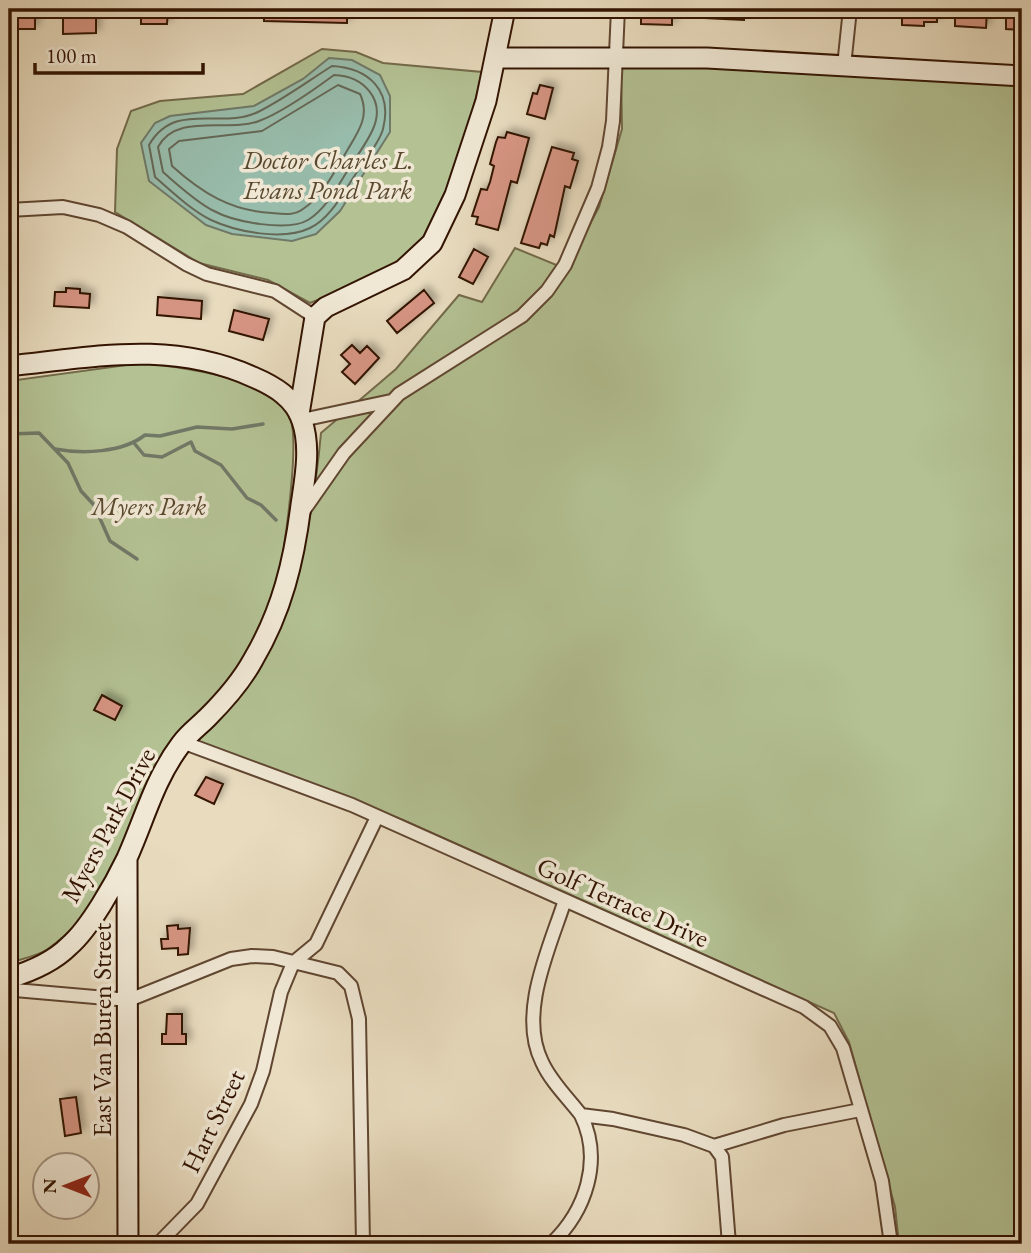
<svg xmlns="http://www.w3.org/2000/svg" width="1031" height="1253" font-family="'EB Garamond',serif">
<defs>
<filter id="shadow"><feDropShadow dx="4.5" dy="-4.5" stdDeviation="3.5" flood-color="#0004"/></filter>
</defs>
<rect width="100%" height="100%" fill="#e8dbbe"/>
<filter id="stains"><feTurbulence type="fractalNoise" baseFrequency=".00286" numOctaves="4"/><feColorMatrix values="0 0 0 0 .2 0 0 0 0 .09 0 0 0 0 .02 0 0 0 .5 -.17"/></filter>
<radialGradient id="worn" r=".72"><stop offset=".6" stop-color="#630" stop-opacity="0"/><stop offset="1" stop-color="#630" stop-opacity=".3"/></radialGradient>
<path fill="#b3c193" stroke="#736a4a" stroke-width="2" d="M 322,49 L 356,52 L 383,63 L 482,72 C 470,122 446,231 402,261 C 374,280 341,290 310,303 L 268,280 L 199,263 L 115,212 L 117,149 L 131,111 L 160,101 L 243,94 Z
M 645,64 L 1022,80 L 1022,1244 L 899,1244 L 895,1207 L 849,1042 L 834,1013 L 403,820 L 193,741 C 218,716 252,682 269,651 C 300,594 315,498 321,433 L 396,369 L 459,295 L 482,302 L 515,248 L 566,269 L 599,207 L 622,129 L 621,66 Z
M 141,363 C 180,367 271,377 290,418 C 301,442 281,584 271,611 C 263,633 238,675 224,694 C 214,708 197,718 187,732 C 141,802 120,897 48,949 C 38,956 21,959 9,963 L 9,381 Z"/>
<path fill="#98bcab" stroke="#707967" stroke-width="2" d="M 329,58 L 352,60 L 380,75 L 390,96 L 390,132 L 340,211 L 316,234 L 292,241 L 232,234 L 206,225 L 149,181 L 141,143 L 155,123 L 170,116 L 254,106 L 303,79 Z"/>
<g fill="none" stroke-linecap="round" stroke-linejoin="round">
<path stroke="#666856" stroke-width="2" d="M 332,66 C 368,68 393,90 383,129 C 379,144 363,162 355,175 C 343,193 330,219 310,228 C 283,241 237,232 211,220 C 191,210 171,191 155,177 L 149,145 C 175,100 221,130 258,112 C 284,99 308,81 332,66 Z
M 334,75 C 363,76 386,99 373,129 C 367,143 356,157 348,170 C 337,187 326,209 308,220 C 288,232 234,222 214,211 C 196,202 178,185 163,172 L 158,147 C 177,112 228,133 259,121 C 281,113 315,89 334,75 Z
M 338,85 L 360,94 C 370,115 359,131 348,149 C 336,169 323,196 303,209 C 294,216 282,214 272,213 C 231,211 202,193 172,166 L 169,149 L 179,141 L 262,131 Z"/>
<path stroke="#707967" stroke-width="3.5" d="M 9,434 L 39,433 L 68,463 L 81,491 L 94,505 L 110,541 L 137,559
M 134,443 L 144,455 L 162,457 L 191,442 L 195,451 L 221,465 L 247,498 L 261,505 L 276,520
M 55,449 C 82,454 122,453 145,435 L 160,436 L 197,427 L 232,429 L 263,424"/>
</g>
<path fill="#d59482" stroke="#331402" stroke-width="2" filter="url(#shadow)" d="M 141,9 L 168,9 L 167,24 L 141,24 Z
M 264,9 L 347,9 L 347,23 L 264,21 Z
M 641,9 L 672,9 L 672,25 L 641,24 Z
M 705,9 L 744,9 L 744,20 L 705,18 Z
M 902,9 L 937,9 L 937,22 L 924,22 L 924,26 L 902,25 Z
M 1006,9 L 1015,9 L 1015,15 L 1022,15 L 1022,30 L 1006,29 Z
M 977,10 L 987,11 L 986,28 L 955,26 L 955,12 Z
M 63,14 L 96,14 L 96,33 L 63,34 Z
M 10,15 L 35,15 L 35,29 L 11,29 Z
M 540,85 L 553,88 L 545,119 L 527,114 L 533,93 L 537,94 Z
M 507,132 L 529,138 L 517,183 L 511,181 L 498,230 L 476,224 L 478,217 L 472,216 L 481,189 L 487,190 L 490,182 L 494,166 L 490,164 L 496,142 L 498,137 L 505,138 Z
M 552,147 L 574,153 L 572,159 L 578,161 L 570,188 L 565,186 L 554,237 L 550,235 L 547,245 L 541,243 L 539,248 L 521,243 Z
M 474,249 L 488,257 L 473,284 L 459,277 Z
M 66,288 L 80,289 L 80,293 L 90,294 L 89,308 L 54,306 L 55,292 L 66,292 Z
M 424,290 L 434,303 L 397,333 L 387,321 Z
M 158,297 L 202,301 L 201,319 L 157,315 Z
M 234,310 L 269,319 L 263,340 L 229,331 Z
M 352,345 L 360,353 L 367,346 L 379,358 L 355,384 L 342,372 L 350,364 L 341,355 Z
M 102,695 L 122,706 L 115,720 L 94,710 Z
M 206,777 L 223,784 L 214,804 L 195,795 Z
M 178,925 L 178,929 L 190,928 L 188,954 L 178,955 L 178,948 L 162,949 L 161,939 L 168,939 L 167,926 Z
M 167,1014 L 182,1014 L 182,1034 L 186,1034 L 186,1044 L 162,1044 L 162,1034 L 166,1034 Z
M 76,1097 L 81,1133 L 65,1136 L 60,1099 Z"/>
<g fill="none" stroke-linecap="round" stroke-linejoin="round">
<defs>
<path id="street" d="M 844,66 L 850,9
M 9,210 L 63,207 L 99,215 L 127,227 L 186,264 L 207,274 L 275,291 L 315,317
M 302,420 L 391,401
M 302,513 L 344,453 L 399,394 L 522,316 L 547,291 L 565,265 L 598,188 L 609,147 L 613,121 L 618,9
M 182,742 L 352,805 L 804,1007 L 830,1026 L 843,1048 L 882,1181 L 891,1244
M 564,903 C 549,949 518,1014 542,1062 C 551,1082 568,1098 581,1115 L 613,1119 L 684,1135 L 714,1146 L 784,1125 L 860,1110
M 9,986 L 15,990 L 129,1000 L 231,959 L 252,956 L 273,957 L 338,973 L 351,986 L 359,1019 L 363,1244
M 714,1146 L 722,1157 L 729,1244
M 158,1244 L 197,1204 L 251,1104 L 263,1071 L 281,992 L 293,963 L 316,944 L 377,817
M 551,1244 C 586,1211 603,1160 581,1115"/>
<path id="secondary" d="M 497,58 L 707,58 L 1022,76
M 9,366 C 96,357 170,340 253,377 C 274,386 295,398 302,421 C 311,447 305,478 301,505 C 294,561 282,611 253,660 C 241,682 225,700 207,718 C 199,726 188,734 181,744 C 154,780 145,818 127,858 C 115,883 90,928 69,946 C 54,961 29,972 9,978
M 299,414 L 315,317 L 326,307 L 403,270 L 432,243 L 455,195 L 486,101 L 505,9
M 127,860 L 128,1244"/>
</defs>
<use href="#street" stroke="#604631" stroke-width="16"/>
<use href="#secondary" stroke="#331402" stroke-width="23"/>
<use href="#street" stroke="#f0e8d5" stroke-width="12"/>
<use href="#secondary" stroke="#f0e8d5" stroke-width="19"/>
</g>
<g text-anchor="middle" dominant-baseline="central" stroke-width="7" stroke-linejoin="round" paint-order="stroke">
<g font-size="26" font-style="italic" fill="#59482e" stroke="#f0e8d5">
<text x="328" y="160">Doctor Charles L.<tspan x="328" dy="30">Evans Pond Park</tspan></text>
<text x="149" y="506">Myers Park</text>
</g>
<g font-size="26" fill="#331402" stroke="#f0e8d5">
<text transform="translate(108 825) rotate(-62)">Myers Park Drive</text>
<text transform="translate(623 902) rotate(24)">Golf Terrace Drive</text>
<text transform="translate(102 1030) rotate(-90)">East Van Buren Street</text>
<text transform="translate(213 1121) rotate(-64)">Hart Street</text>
</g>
</g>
<rect width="1031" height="1253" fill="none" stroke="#e8dbbe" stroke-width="35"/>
<rect x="10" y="10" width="1010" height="1232" fill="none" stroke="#331402" stroke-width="3.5"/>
<rect x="18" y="18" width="996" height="1218" fill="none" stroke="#331402" stroke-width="2"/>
<g transform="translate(66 1186) rotate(270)"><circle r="33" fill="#f0e8d5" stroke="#a49381" stroke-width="2"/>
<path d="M0-5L12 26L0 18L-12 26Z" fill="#8f2418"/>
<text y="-10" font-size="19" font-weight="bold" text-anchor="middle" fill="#331402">N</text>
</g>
<path d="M35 63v10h168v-10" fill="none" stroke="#331402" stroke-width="3.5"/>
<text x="46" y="63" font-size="21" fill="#331402" stroke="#f0e8d5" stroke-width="5" paint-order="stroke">100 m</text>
<rect width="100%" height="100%" filter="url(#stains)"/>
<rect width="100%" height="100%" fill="url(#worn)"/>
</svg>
